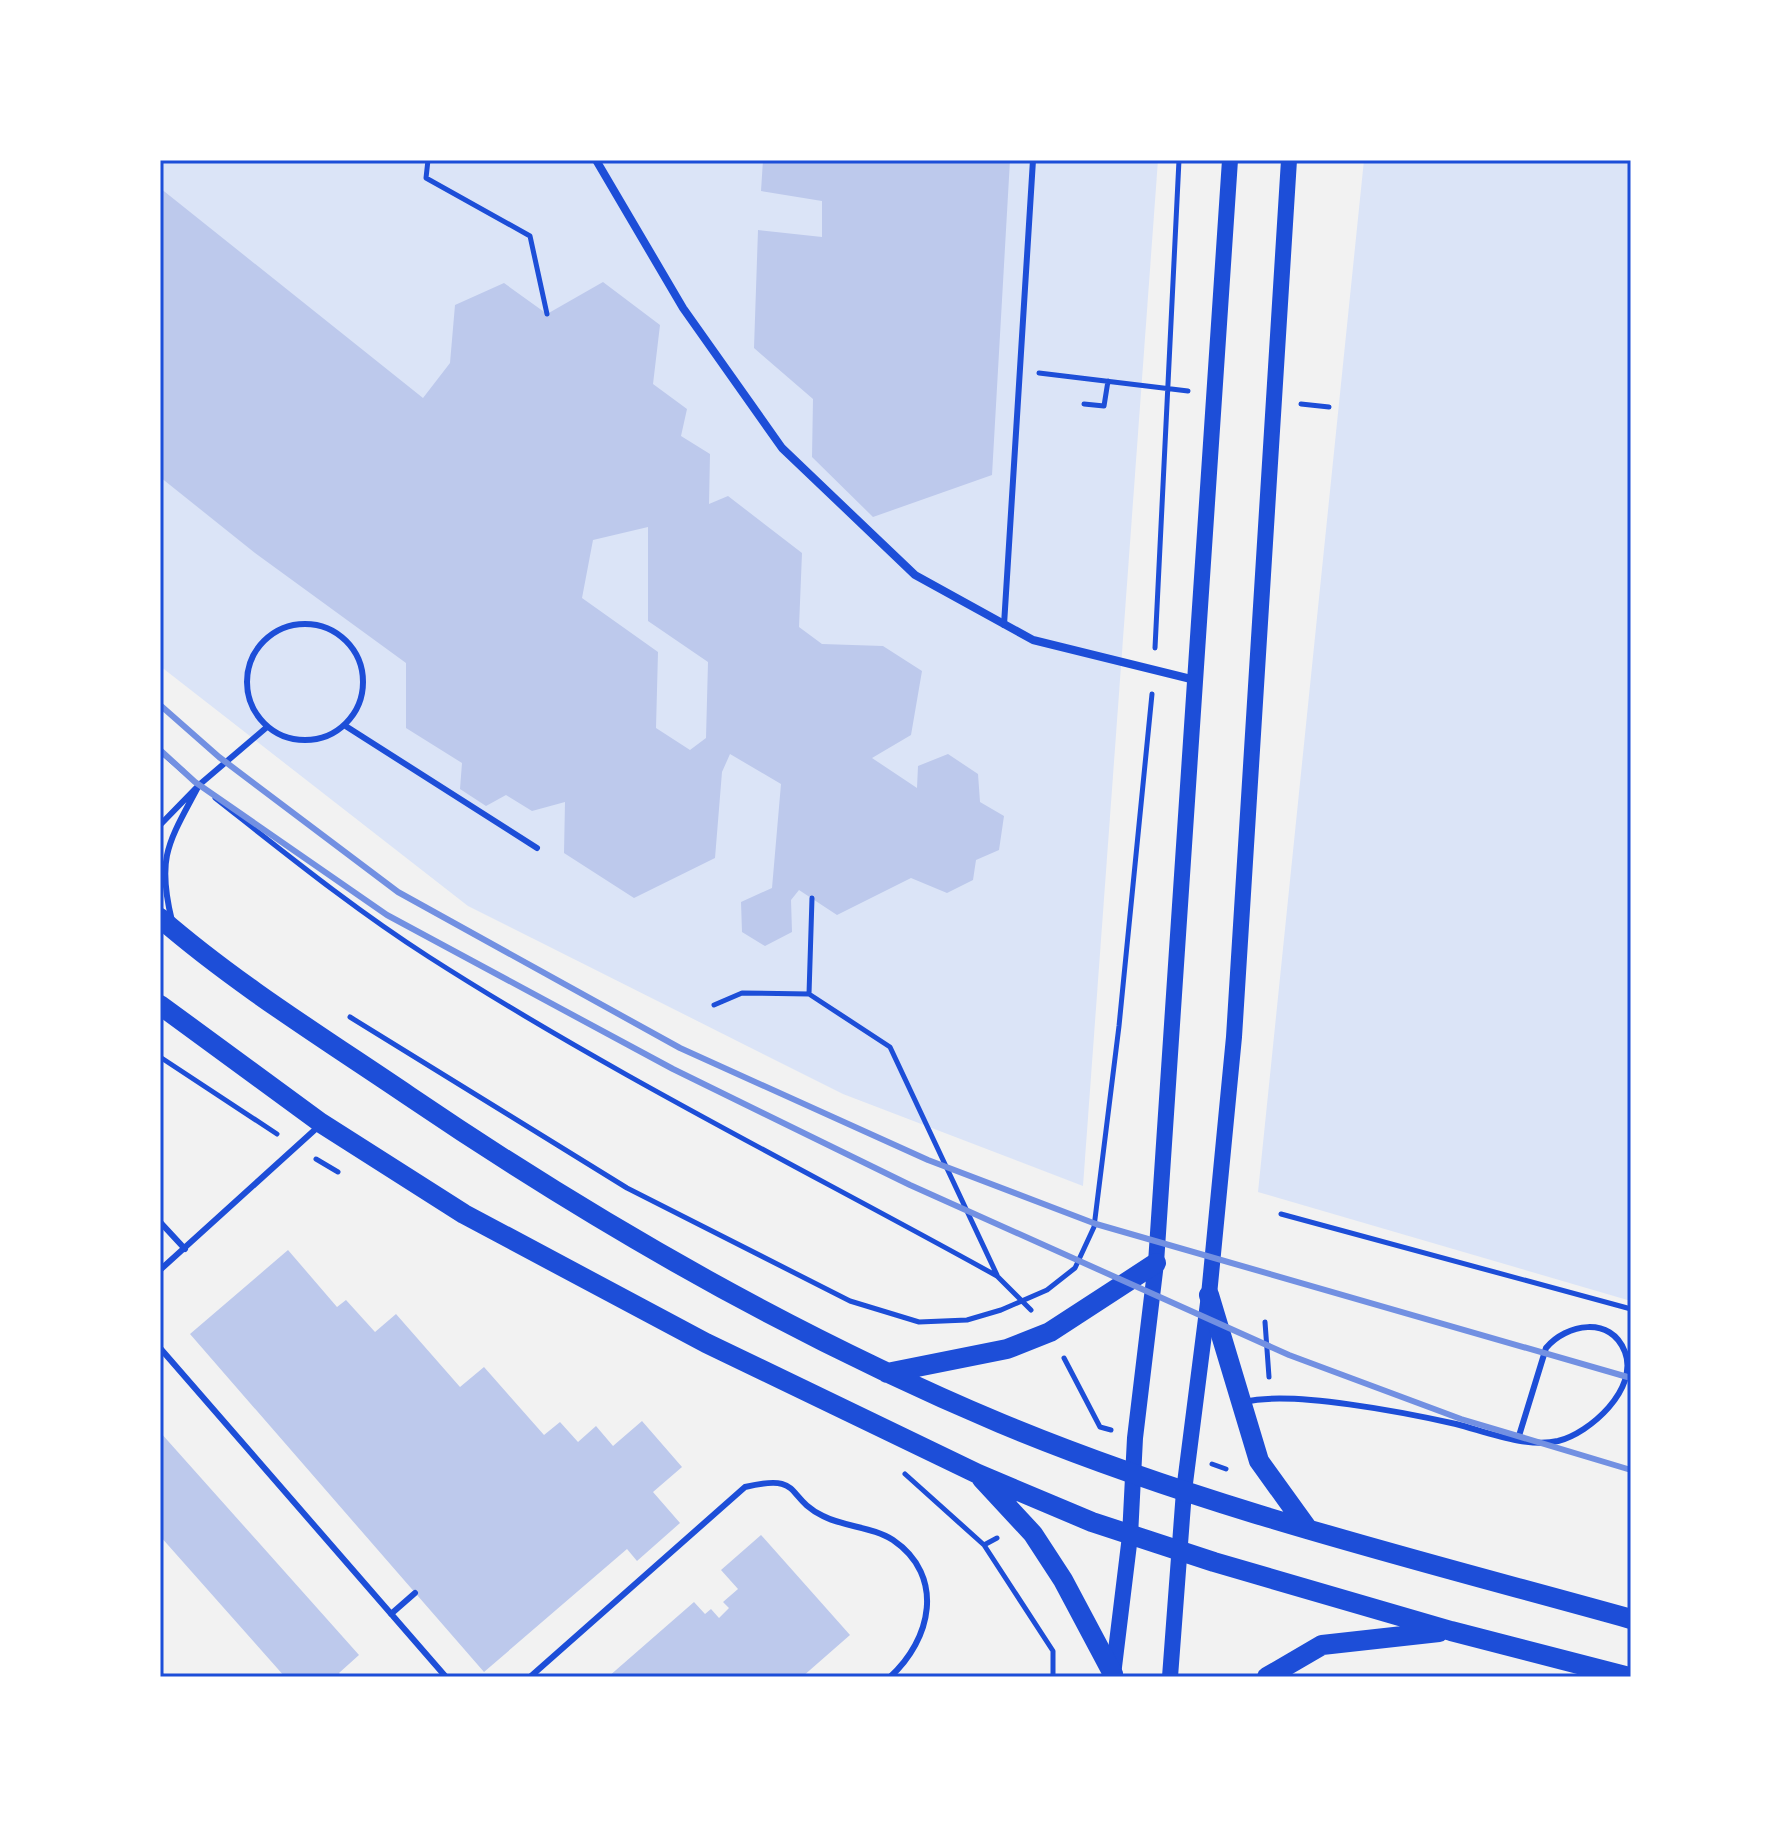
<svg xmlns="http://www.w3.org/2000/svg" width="1791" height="1837" font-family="'Varela Round',sans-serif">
<rect width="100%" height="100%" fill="#f2f2f2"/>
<path fill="#dbe4f7" d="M 160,160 L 1158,160 L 1083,1186 L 843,1094 L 468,906 L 160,666 Z
M 1364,160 L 1631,160 L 1631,1301 L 1258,1192 Z"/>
<path fill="#bdc9ec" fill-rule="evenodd" d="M 763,160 L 1010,160 L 992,475 L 873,517 L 812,457 L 813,399 L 754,348 L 758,230 L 822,237 L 822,201 L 761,191 Z
M 160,188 L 423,398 L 450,363 L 455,305 L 504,283 L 547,314 L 603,282 L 660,325 L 653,384 L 687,409 L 681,436 L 710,454 L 709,504 L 728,496 L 802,553 L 799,627 L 822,644 L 883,646 L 922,671 L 911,735 L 872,758 L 917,788 L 918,766 L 948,754 L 978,774 L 980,802 L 1004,816 L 999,850 L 976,860 L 973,880 L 947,893 L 911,878 L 837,915 L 799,890 L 791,900 L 792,932 L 765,946 L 742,932 L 741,902 L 772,888 L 781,784 L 730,754 L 722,772 L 715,858 L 634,898 L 564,853 L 565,802 L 532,811 L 506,795 L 486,806 L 460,789 L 462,763 L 406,728 L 406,663 L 255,553 L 160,477 ZM 648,527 L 648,621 L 708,662 L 706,738 L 690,750 L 656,728 L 658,652 L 582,598 L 593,540 Z
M 288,1250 L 337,1307 L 346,1300 L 375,1332 L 396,1314 L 460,1387 L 484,1367 L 544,1435 L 560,1422 L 578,1442 L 596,1426 L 613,1446 L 642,1421 L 682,1467 L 653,1492 L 680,1523 L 637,1561 L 627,1549 L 484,1672 L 190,1334 Z
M 160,1432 L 359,1655 L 339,1673 L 343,1677 L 285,1677 L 160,1536 Z
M 761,1535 L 850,1635 L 802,1677 L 608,1677 L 694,1602 L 705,1614 L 711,1609 L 719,1618 L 729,1608 L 723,1602 L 738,1589 L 721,1570 Z"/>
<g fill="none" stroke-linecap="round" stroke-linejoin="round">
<path stroke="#1d4ed8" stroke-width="5" d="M 428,160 L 426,178 L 530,236 L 547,314
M 1039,373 L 1188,391
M 1084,404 L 1104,406 L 1108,381
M 1301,404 L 1329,407
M 1155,648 L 1179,160
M 160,751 L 183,771
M 215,798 C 285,853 354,909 429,957 C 610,1073 809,1172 997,1276 L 1031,1310
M 812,898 L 809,994 L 890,1047 L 997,1275
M 714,1005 L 742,993 L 809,994
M 350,1017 L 627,1188 L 850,1301 L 919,1322 L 967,1320 L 1001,1310 L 1047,1290 L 1075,1268 L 1094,1227 L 1119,1026 L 1152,694
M 160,1057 L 277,1134
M 316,1159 L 338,1172
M 1281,1214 L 1631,1309
M 1265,1322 L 1269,1377
M 1064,1358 L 1100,1427 L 1111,1430
M 1212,1464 L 1226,1469
M 905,1474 L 984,1545
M 997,1538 L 984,1545 L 1053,1651 L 1053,1677
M 160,1674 L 163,1677
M 1346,1677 L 1348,1677"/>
<path stroke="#1d4ed8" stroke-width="6" d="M247 682a58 58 0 1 1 116 0a58 58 0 1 1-116 0Z
M 1004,625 L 1033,160
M 344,725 L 537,848
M 199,785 L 267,727
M 160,825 L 199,785 C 169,842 156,856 172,921
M 160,1222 L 185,1249
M 160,1270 L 319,1126
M 160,1348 L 446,1677
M 1245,1402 C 1291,1390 1407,1413 1456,1424 C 1487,1432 1526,1448 1558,1441 C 1590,1433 1639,1389 1625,1352 C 1611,1315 1566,1324 1546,1348 L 1518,1439
M 391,1614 L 415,1593
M 530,1677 L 745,1487 C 804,1473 784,1497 823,1516 C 844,1527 874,1527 893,1540 C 946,1576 931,1640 890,1677"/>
<path stroke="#1d4ed8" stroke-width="8" d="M 596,160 L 683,308 L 782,448 L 915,575 L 1033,640 L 1195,680"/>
<path stroke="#1d4ed8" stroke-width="16" d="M 1113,1675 L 1130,1536 L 1135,1438 L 1156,1263 L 1230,160
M 1170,1677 L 1184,1491 L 1209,1295 L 1234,1037 L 1289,160"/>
<path stroke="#1d4ed8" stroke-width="20" d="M 160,918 C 236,984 325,1039 409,1096 C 596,1223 791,1335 1000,1423 C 1204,1508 1419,1560 1631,1619
M 160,1005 L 321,1123 L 464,1214 L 706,1343 L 978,1474 L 1092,1522 L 1214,1562 L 1451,1631 L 1629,1677
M 1209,1295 L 1259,1461 L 1308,1529
M 887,1373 L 1007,1349 L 1050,1332 L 1156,1263
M 982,1479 L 1033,1534 L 1063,1580 L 1113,1674
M 1267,1677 L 1322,1645 L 1439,1632"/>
<path stroke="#7290e2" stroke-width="6" d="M 160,705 L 219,757 L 398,892 L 680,1048 L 928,1160 L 1096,1224 L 1631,1378
M 160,750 L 195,782 L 387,915 L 673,1069 L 910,1185 L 1289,1355 L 1461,1419 L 1631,1470"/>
</g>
<rect width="1791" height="1837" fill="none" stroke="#ffffff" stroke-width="324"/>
<rect x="162" y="162" width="1467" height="1513" fill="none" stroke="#1d4ed8" stroke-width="3"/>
</svg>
